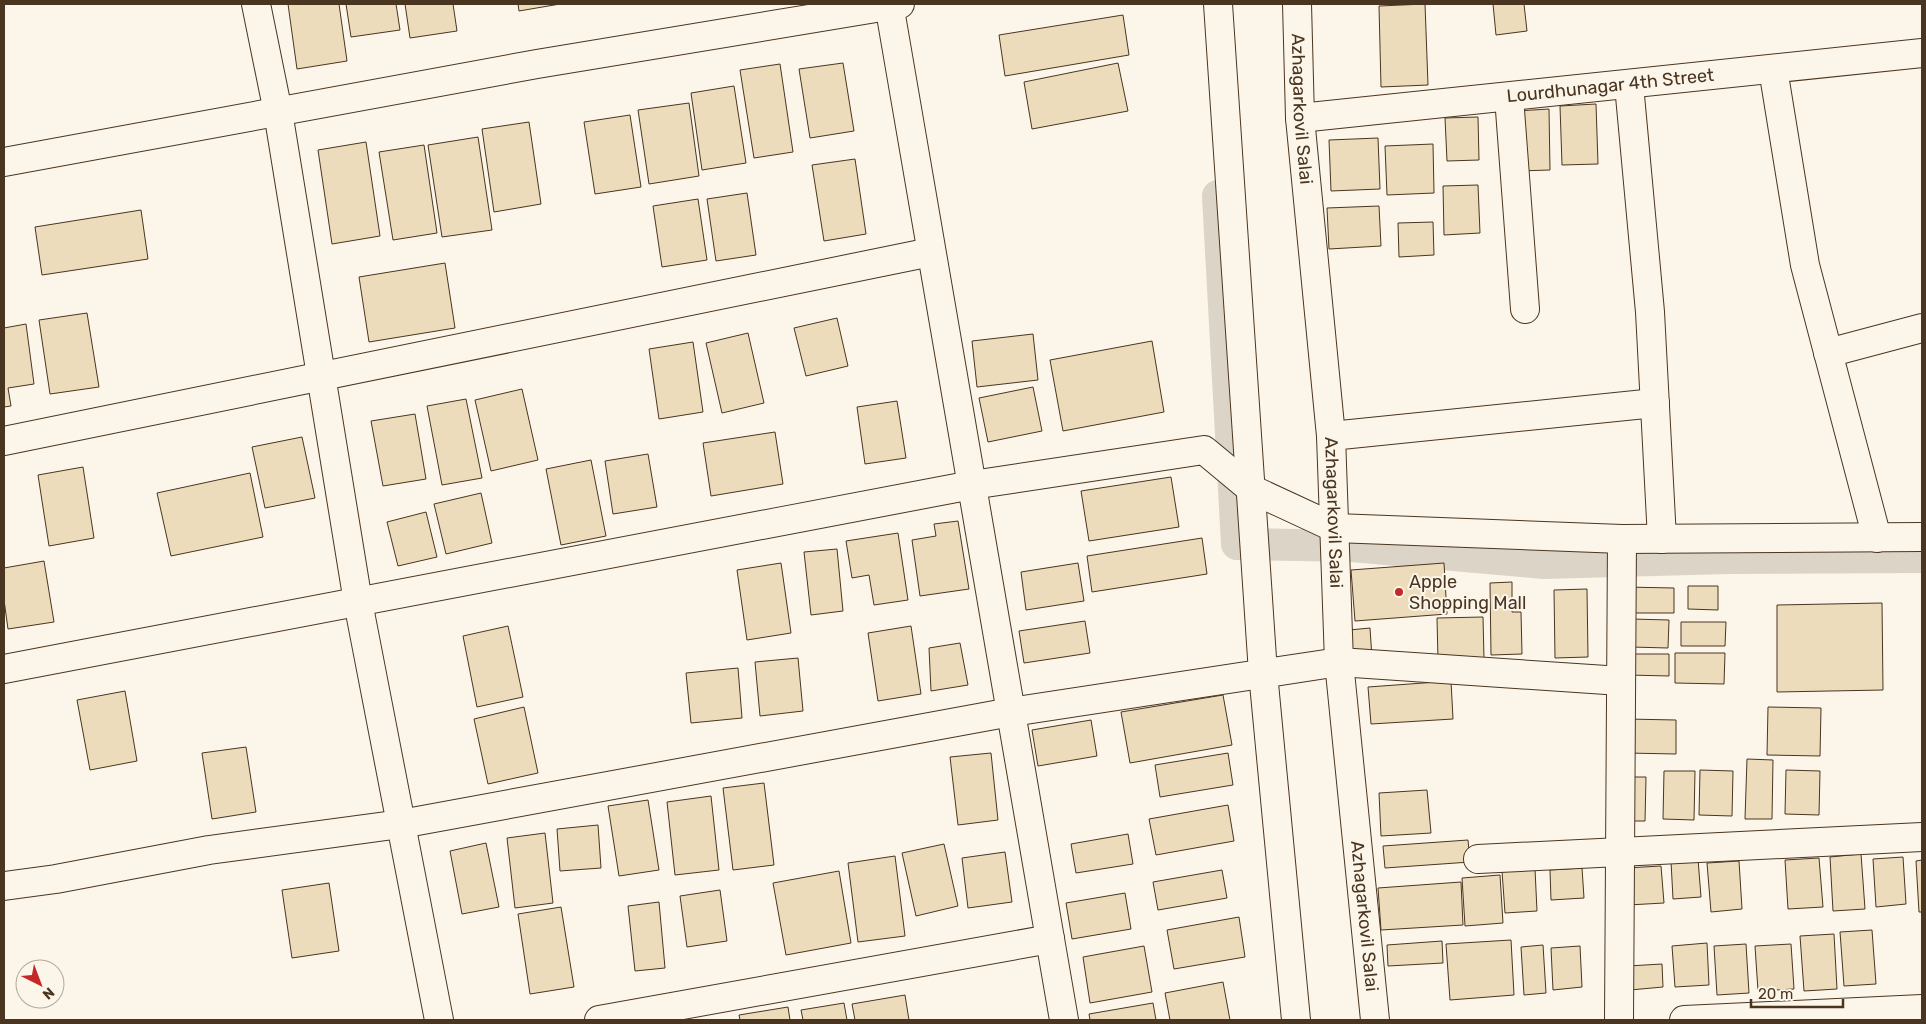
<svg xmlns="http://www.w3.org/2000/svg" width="1926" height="1024" font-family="Rubik,sans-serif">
<rect width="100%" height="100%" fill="#fbf6e9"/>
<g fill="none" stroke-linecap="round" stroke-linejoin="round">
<path stroke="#dcd4c6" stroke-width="32" d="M 1218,196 L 1237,544 L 1352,546 L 1543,563 L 1728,558 L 1922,557"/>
</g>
<path fill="#ecdcbc" stroke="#4a3520" d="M 288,4 L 339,4 L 347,61 L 297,69 Z
M 346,4 L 396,4 L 400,30 L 351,37 Z
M 405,4 L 453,4 L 457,31 L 410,38 Z
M 518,4 L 560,4 L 519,11 Z
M 1425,4 L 1428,85 L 1381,87 L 1379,6 Z
M 1493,4 L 1524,4 L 1527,31 L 1496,35 Z
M 1123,15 L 1129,55 L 1005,76 L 999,35 Z
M 843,63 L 854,131 L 810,138 L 799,69 Z
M 1118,63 L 1128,111 L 1032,129 L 1024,82 Z
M 780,64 L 793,152 L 754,158 L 740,70 Z
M 734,86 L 746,163 L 702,170 L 691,93 Z
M 689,103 L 699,176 L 649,184 L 638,110 Z
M 1596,104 L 1598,164 L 1562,165 L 1560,106 Z
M 1549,109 L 1550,170 L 1519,171 L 1517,111 Z
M 630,115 L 641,187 L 595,194 L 584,122 Z
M 1478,117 L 1479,160 L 1447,161 L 1445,118 Z
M 529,122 L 541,204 L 494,212 L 482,129 Z
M 478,137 L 492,230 L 442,237 L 428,145 Z
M 1378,138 L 1380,189 L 1331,191 L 1329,140 Z
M 366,142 L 380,236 L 332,244 L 318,150 Z
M 1433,144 L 1434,193 L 1387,195 L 1385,146 Z
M 424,145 L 437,233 L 393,240 L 379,152 Z
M 855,159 L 866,234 L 824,241 L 812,165 Z
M 1478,185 L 1480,233 L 1444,235 L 1443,186 Z
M 747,193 L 756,255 L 716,261 L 707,199 Z
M 698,199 L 707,260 L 662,267 L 653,206 Z
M 1379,206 L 1381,246 L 1329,249 L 1327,208 Z
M 141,210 L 148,259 L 42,275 L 35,227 Z
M 1433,222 L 1434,255 L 1399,257 L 1398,223 Z
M 445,263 L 455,328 L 369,342 L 359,277 Z
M 87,313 L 99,387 L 50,394 L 39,320 Z
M 837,318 L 848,366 L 806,376 L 794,328 Z
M 26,324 L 34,384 L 8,388 L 11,406 L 4,407 L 4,328 Z
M 748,333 L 764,403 L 722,413 L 706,343 Z
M 1033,334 L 1038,380 L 977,387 L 972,341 Z
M 1152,341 L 1164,412 L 1063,431 L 1050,360 Z
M 693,342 L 703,412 L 659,419 L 649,349 Z
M 1033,387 L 1042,431 L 988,442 L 979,398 Z
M 522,389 L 538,460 L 491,471 L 475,400 Z
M 466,399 L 482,478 L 442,485 L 427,406 Z
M 897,401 L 906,458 L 865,464 L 857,407 Z
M 415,414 L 426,479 L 383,486 L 371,421 Z
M 775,432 L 783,484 L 711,496 L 703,443 Z
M 302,437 L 315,498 L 265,508 L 252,447 Z
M 648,454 L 657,507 L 613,514 L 605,461 Z
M 591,460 L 606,536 L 561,545 L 546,469 Z
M 83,467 L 94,538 L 49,546 L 38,475 Z
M 250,473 L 263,537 L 171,556 L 157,493 Z
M 1171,477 L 1179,527 L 1089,541 L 1081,491 Z
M 481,493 L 492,543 L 446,554 L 434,504 Z
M 426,512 L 437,557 L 398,566 L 387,522 Z
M 958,521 L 969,589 L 920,596 L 912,540 L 936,536 L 934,524 Z
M 898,533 L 908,600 L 874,605 L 869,575 L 852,578 L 846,541 Z
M 1202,538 L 1207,574 L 1092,592 L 1087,556 Z
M 837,549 L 843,611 L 811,615 L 804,552 Z
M 44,561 L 54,622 L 8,629 L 4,600 L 4,568 Z
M 781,563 L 791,633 L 747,640 L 737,570 Z
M 1078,563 L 1084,601 L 1026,610 L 1021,572 Z
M 1444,563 L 1447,614 L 1355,621 L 1351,570 Z
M 1512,582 L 1512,612 L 1521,612 L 1522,654 L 1491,655 L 1490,583 Z
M 1688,586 L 1718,586 L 1718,610 L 1688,609 Z
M 1625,587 L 1674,588 L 1674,613 L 1625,613 Z
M 1587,589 L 1588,657 L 1555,658 L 1554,590 Z
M 1882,603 L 1883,690 L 1777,692 L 1777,605 Z
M 1483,617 L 1484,659 L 1438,660 L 1437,618 Z
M 1632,619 L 1669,620 L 1668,648 L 1631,647 Z
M 1085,621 L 1090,653 L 1024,663 L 1019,631 Z
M 1681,622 L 1726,622 L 1725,646 L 1681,646 Z
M 508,626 L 523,697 L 477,707 L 463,636 Z
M 911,626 L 921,694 L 878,701 L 868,633 Z
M 1370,628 L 1372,658 L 1341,661 L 1339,631 Z
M 960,643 L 968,685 L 931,691 L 929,648 Z
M 1675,653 L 1725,653 L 1724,684 L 1675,683 Z
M 1629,654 L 1669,654 L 1669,676 L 1628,675 Z
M 798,658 L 803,711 L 760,716 L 755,662 Z
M 738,668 L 742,718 L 691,723 L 686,673 Z
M 1451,681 L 1453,719 L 1371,724 L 1368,687 Z
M 125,691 L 137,761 L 90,770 L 77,700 Z
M 1223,695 L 1232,745 L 1130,763 L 1121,712 Z
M 524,707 L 538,773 L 488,784 L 474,719 Z
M 1768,707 L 1821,708 L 1820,756 L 1767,755 Z
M 1627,719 L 1676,720 L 1676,754 L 1626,753 Z
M 1091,720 L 1097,756 L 1038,766 L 1032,730 Z
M 246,747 L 256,812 L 212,819 L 202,753 Z
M 991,753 L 998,820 L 958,825 L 950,757 Z
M 1228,753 L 1233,785 L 1160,797 L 1155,765 Z
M 1747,759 L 1773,760 L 1772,819 L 1745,819 Z
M 1700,770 L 1733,771 L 1732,816 L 1699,815 Z
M 1786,770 L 1820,771 L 1819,815 L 1785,814 Z
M 1664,771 L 1695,771 L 1694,820 L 1663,819 Z
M 1626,777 L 1646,777 L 1645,821 L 1626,821 Z
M 764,783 L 774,865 L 733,870 L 723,788 Z
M 1427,790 L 1431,833 L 1381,836 L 1379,793 Z
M 711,796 L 719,870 L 675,875 L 667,802 Z
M 648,800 L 659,870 L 619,876 L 608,806 Z
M 1228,805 L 1234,841 L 1156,855 L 1149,819 Z
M 598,825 L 601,868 L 560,871 L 557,829 Z
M 545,833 L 553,903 L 515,908 L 507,838 Z
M 1128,834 L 1133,864 L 1076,873 L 1071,844 Z
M 1468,840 L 1470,862 L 1385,868 L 1383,846 Z
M 486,843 L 499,907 L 462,914 L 450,851 Z
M 944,844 L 958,906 L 916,916 L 902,853 Z
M 1005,852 L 1012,902 L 968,908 L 962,858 Z
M 1861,854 L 1865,909 L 1833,911 L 1830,857 Z
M 895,856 L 905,936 L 858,942 L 848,863 Z
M 1903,857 L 1906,904 L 1876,907 L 1873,859 Z
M 1819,858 L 1823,907 L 1788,909 L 1785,860 Z
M 1698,859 L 1701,897 L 1673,899 L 1671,861 Z
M 1922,860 L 1922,912 L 1919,912 L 1916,861 Z
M 1739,861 L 1742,909 L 1711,912 L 1707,863 Z
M 1661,866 L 1664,903 L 1628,905 L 1626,868 Z
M 1582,868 L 1584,898 L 1551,900 L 1550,870 Z
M 1535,869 L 1537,911 L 1505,913 L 1502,871 Z
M 1222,870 L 1227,898 L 1158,910 L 1153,882 Z
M 839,871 L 851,943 L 786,955 L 773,883 Z
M 1500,875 L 1503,923 L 1465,926 L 1462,878 Z
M 1461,882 L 1463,925 L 1381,930 L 1378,888 Z
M 329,883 L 339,951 L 292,958 L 282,890 Z
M 720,890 L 727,941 L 687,947 L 680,896 Z
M 1125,893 L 1131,929 L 1072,939 L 1066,903 Z
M 659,902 L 665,968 L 635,971 L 628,906 Z
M 561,907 L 574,987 L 530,994 L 518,914 Z
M 1239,917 L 1245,957 L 1174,969 L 1167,930 Z
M 1872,930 L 1876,984 L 1844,986 L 1840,932 Z
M 1834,934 L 1837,989 L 1804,991 L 1800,936 Z
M 1511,940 L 1514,995 L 1450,1000 L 1446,944 Z
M 1442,941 L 1443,963 L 1388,966 L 1387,945 Z
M 1707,943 L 1709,985 L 1675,987 L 1672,946 Z
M 1746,944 L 1749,993 L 1717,995 L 1714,946 Z
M 1791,944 L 1794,989 L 1758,991 L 1755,946 Z
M 1543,945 L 1546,993 L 1524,995 L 1521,947 Z
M 1144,946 L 1152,992 L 1090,1003 L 1083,957 Z
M 1580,946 L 1582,987 L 1553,990 L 1551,948 Z
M 1662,964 L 1663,987 L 1630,990 L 1628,966 Z
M 1223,982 L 1230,1020 L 1170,1020 L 1165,993 Z
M 905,995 L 909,1020 L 855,1020 L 852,1004 Z
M 844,1003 L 847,1020 L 803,1020 L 801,1010 Z
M 1153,1003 L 1156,1020 L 1090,1020 L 1089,1014 Z
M 788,1007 L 790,1020 L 740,1020 L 739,1015 Z"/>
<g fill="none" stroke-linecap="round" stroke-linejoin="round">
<defs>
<g id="minor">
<path d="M 256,4 L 278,112 L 358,602 L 439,1020"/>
<path d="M 1773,69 L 1805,265 L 1877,538"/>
<path d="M 1629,85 L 1650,312 L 1662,539"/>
<path d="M 1509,97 L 1525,309"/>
<path id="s1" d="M 1300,118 L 1922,53"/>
<path d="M 4,162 L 537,64 L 900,4"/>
<path d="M 1828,353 L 1922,328"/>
<path d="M 1331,436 L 1655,403"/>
<path d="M 4,441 L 931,252"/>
<path d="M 4,669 L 972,485 L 1204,450 L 1251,489 L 1335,528 L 1622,539 L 1922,537"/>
<path d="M 1478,859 L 1922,837"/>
<path d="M 4,886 L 56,879 L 209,850 L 401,824 L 1011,712 L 1339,662 L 1621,681"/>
<path d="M 1050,939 L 1064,1020"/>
<path d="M 599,1020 L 1050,939 L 889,4"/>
<path d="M 1619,1020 L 1622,539"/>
<path d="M 1684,1020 L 1922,1009"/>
</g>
<g id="major">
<path d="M 1218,4 L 1263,673 L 1296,1020"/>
<path id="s2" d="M 1297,4 L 1300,118 L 1331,436 L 1339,662 L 1375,1020"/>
</g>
</defs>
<use href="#minor" stroke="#4a3520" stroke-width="30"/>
<use href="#major" stroke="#4a3520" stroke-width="30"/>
<use href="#minor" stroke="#fbf6e9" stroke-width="28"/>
<use href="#major" stroke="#fbf6e9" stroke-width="28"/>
</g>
<circle fill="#c62828" stroke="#fbf6e9" stroke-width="2" cx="1399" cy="592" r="5"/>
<g text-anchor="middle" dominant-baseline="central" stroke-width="4" stroke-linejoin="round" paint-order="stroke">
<g font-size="18" fill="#4a3520" stroke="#fbf6e9">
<text stroke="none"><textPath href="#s1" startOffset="312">Lourdhunagar 4th Street</textPath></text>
<text stroke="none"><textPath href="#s2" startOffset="105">Azhagarkovil Salai</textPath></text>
<text stroke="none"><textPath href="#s2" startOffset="510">Azhagarkovil Salai</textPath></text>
<text stroke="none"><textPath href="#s2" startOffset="915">Azhagarkovil Salai</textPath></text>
</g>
<g font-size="18" fill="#4a3520" stroke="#fbf6e9" text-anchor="start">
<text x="1409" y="582">Apple<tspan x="1409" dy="21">Shopping Mall</tspan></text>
</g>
</g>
<rect width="1926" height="1024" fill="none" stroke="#4a3520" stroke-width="10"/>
<g transform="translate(40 984) rotate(138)"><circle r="24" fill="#fbf6e9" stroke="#b4a999"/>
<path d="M0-4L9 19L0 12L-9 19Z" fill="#c62828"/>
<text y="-8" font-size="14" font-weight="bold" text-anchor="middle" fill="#4a3520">N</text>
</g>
<path d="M1751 999v8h92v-8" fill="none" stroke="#4a3520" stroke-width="2.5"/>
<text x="1758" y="999" font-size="15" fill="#4a3520" stroke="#fbf6e9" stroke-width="4" paint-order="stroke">20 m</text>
</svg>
